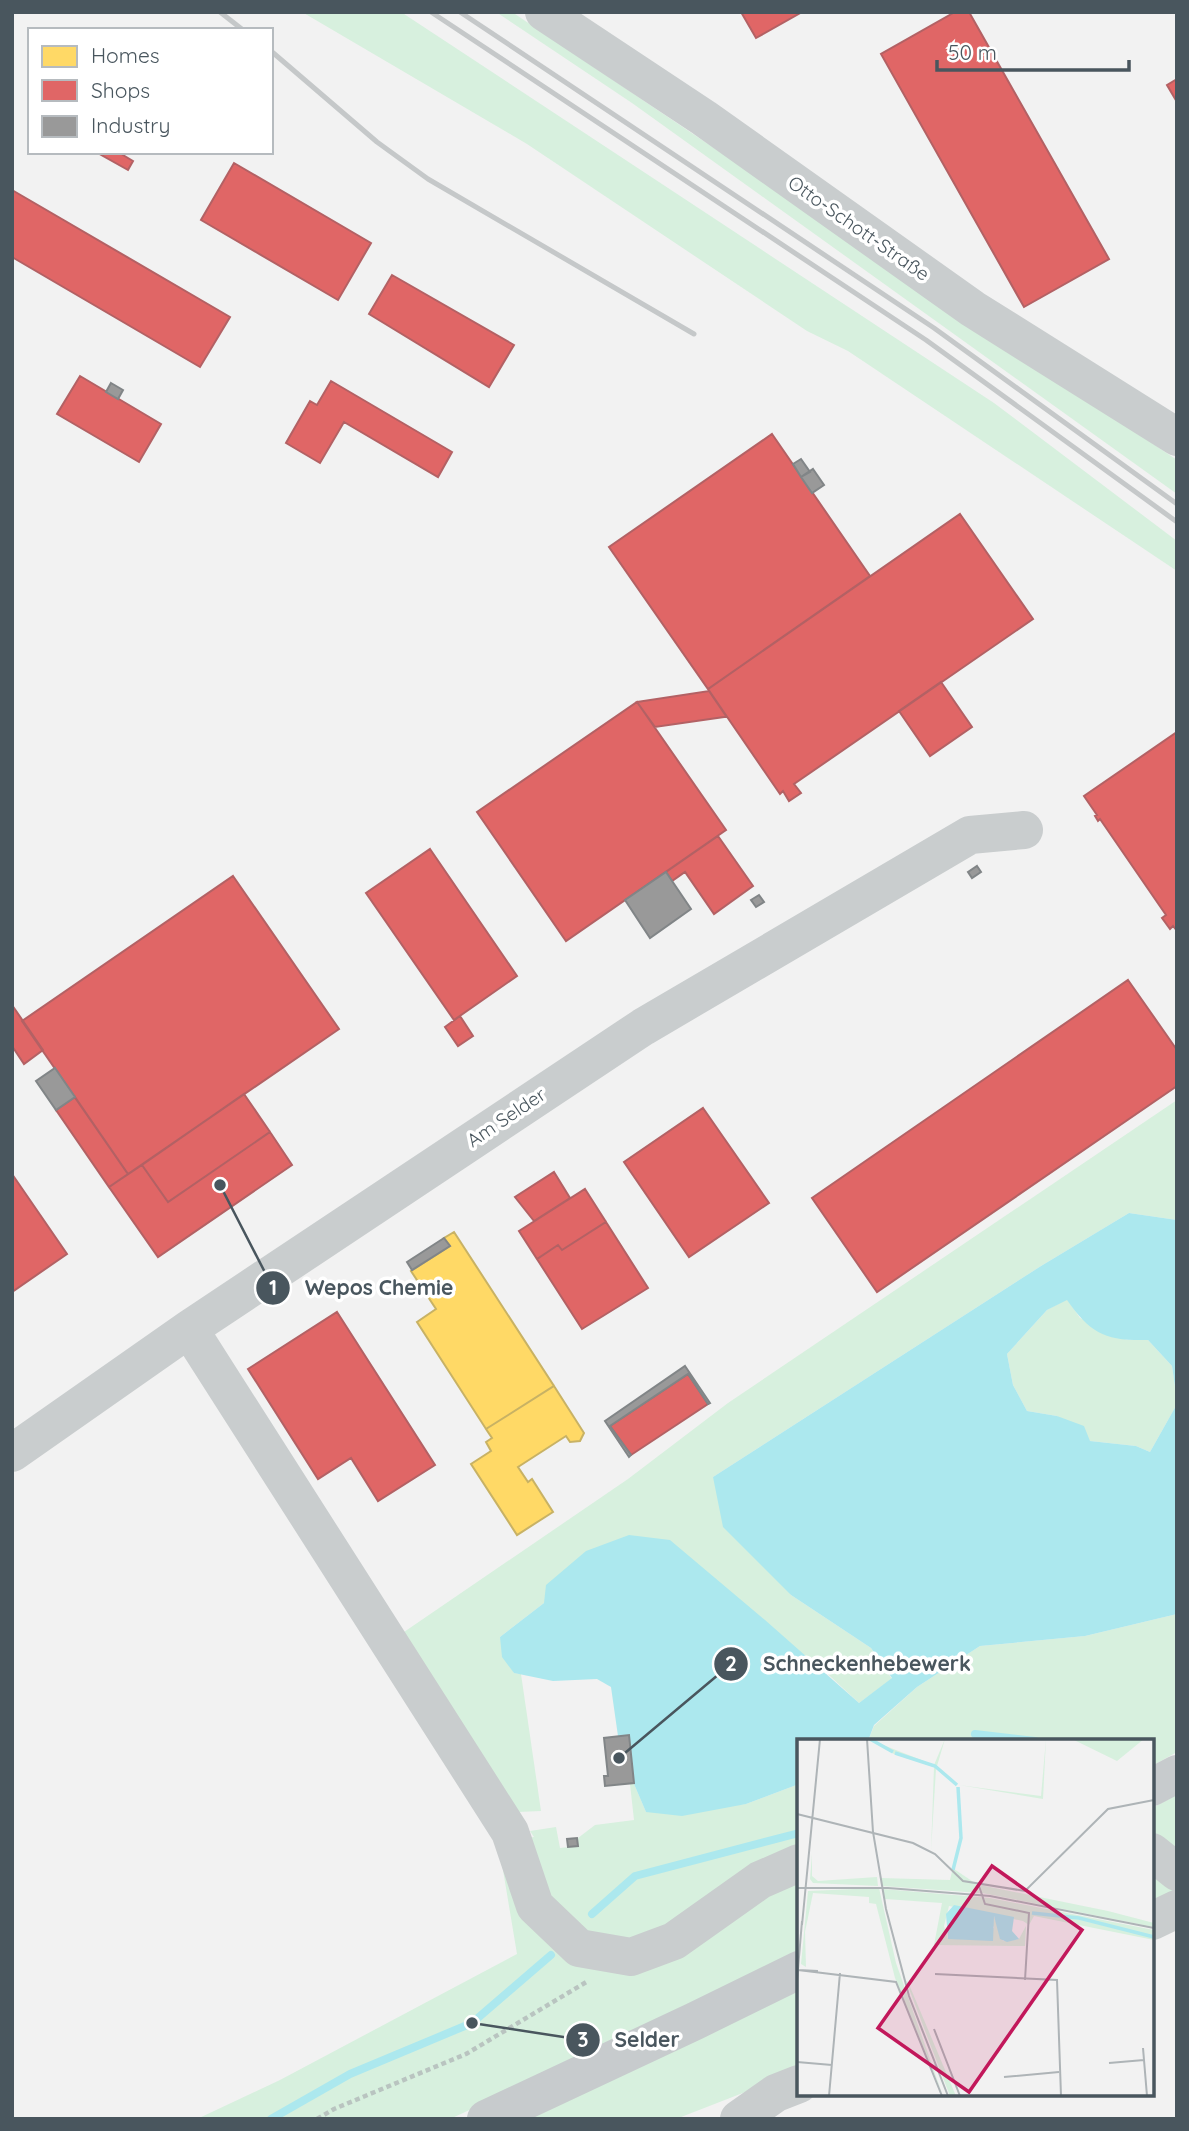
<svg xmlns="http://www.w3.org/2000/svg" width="1189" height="2131" font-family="Quicksand,sans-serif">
<rect width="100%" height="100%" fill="#f2f2f2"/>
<path fill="#d7f0de" d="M 302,12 L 401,12 L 994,403 L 1177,541 L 1177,571 L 848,351 L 807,331 L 527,144 Z
M 496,12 L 512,12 L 1177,460 L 1177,494 L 632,103 Z
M 1177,1100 L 1177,1220 L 1129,1213 L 1041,1266 L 713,1477 L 791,1595 L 871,1648 L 892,1679 L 859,1703 L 817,1664 L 544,1603 L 500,1637 L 514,1673 L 521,1674 L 541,1811 L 518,1812 L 404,1632 L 628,1479 L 728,1403 Z
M 1067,1299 L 1080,1318 L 1127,1340 L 1148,1340 L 1172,1366 L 1177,1400 L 1177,1404 L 1150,1452 L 1136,1446 L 1090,1441 L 1057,1416 L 1027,1411 L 1013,1385 L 1007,1354 L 1047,1310 Z
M 1177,1614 L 1177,1752 L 1152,1766 L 1152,1741 L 868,1741 L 874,1726 L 917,1687 L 980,1646 L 1085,1636 Z
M 630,1784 L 634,1784 L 646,1812 L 746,1804 L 799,1784 L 799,1950 L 597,2051 L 450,2119 L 197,2119 L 280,2080 L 517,1954 L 498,1840 L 534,1837 L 530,1831 L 556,1827 L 560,1848 L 578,1846 L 578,1838 L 595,1825 L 634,1820 Z
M 1177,1795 L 1177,1860 L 1152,1841 L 1152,1808 Z
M 1152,1858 L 1176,1891 L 1152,1915 Z
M 799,1986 L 799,2071 L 676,2119 L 526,2119 Z"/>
<path fill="#ace8ee" d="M 1129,1213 L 1177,1220 L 1177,1400 L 1172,1366 L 1148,1340 C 1105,1341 1091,1334 1067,1300 L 1047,1310 L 1007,1354 L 1013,1385 L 1027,1411 L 1057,1416 L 1084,1426 L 1090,1441 L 1136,1446 L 1150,1452 L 1177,1404 L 1177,1614 L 1085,1636 L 980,1646 L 917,1687 L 874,1725 L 868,1741 L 799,1741 L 799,1784 L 746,1804 L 682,1816 L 646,1812 L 634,1784 L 629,1735 L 618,1736 L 611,1687 L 597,1679 L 553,1681 L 514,1673 L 502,1657 L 500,1637 L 544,1603 L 546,1585 L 586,1551 L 629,1535 L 670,1540 L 765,1620 L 859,1703 L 892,1678 L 871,1648 L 791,1595 L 723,1527 L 713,1477 L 1041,1266 Z"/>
<path fill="#ffd966" stroke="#c8b264" stroke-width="2" d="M 454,1232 L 554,1386 L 486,1429 L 417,1322 L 436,1309 L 411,1271 L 450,1246 L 444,1238 Z
M 554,1386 L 584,1433 L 580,1441 L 570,1442 L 566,1436 L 518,1467 L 528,1482 L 532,1479 L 553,1512 L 517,1535 L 471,1464 L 491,1451 L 486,1442 L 492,1438 L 486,1429 Z"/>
<path fill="#e06666" stroke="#b36164" stroke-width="2" d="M 741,12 L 802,12 L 756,38 Z
M 955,12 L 969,12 L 1109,259 L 1024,307 L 881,54 Z
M 1177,79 L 1177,102 L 1167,85 Z
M 96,152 L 125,152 L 123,155 L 133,161 L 128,170 Z
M 234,163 L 371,243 L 338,300 L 201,220 Z
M 12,190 L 230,317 L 200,367 L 12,257 Z
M 392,275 L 514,345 L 489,387 L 369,314 Z
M 80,376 L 161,424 L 139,462 L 57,414 Z
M 331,381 L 452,452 L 438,477 L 344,422 L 320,463 L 286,443 L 310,401 L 317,405 Z
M 772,434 L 870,576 L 708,689 L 609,547 Z
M 960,514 L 1033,619 L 794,784 L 801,793 L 789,801 L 783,791 L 780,794 L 708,689 Z
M 941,682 L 972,727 L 930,756 L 899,711 Z
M 709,691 L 726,716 L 724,717 L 655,727 L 637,702 Z
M 637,702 L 726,830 L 566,941 L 477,812 Z
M 1177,732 L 1177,931 L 1173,926 L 1170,929 L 1162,918 L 1166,915 L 1100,819 L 1098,821 L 1095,816 L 1097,815 L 1084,796 Z
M 718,836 L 753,886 L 714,914 L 685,872 L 672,881 L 666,872 Z
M 430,849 L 517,976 L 454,1020 L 366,893 Z
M 233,876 L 339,1029 L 128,1174 L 22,1021 Z
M 1128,980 L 1177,1050 L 1177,1086 L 877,1292 L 812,1198 Z
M 12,1005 L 43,1050 L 24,1064 L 12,1046 Z
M 460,1016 L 473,1036 L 458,1046 L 445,1027 Z
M 244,1094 L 270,1132 L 168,1202 L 142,1165 Z
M 75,1097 L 128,1174 L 109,1187 L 56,1110 Z
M 703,1108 L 769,1203 L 689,1257 L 624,1162 Z
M 270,1132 L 292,1165 L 158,1257 L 109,1187 L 142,1165 L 168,1202 Z
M 554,1172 L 570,1198 L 534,1221 L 515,1197 Z
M 12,1174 L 67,1254 L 12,1292 Z
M 585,1189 L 606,1222 L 562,1250 L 558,1245 L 537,1259 L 519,1231 Z
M 606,1222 L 648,1288 L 582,1329 L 537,1259 L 558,1245 L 562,1250 Z
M 337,1312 L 435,1465 L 378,1501 L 351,1458 L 318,1479 L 248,1369 Z
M 688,1374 L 708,1404 L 631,1455 L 610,1426 Z"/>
<path fill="#999" stroke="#818587" stroke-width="2" d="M 111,383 L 123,390 L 118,399 L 106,392 Z
M 801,459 L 810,472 L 801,477 L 793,464 Z
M 813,469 L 824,485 L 812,493 L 801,477 Z
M 977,866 L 981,872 L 972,878 L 968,872 Z
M 666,872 L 691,909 L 650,938 L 625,900 Z
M 759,895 L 764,902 L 756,907 L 751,900 Z
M 55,1068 L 75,1097 L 56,1110 L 36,1081 Z
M 444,1238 L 450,1246 L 412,1270 L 407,1262 Z
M 685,1366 L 710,1403 L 708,1404 L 688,1374 L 610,1426 L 631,1455 L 629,1457 L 605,1421 Z
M 629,1735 L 634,1783 L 605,1786 L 604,1776 L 608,1776 L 604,1738 Z
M 577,1838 L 578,1846 L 568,1847 L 567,1839 Z"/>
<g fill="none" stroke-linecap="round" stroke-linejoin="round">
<path stroke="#ace8ee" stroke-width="8" d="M 975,1734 L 1035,1741
M 592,1914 L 635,1876 L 799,1833
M 271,2119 L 350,2074 L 472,2023 L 551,1955"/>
<path stroke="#b9c4c0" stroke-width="4.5" stroke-dasharray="5 3.5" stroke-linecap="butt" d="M 317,2119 L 334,2109 L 466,2054 L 588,1981"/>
<path stroke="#c9cdce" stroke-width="38" d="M 544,12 L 704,118 L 973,309 L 1177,437
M 189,1329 L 510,1832 L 535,1906 L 579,1948 L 631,1957 L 674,1941 L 760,1880 L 799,1863
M 12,1453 L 189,1329 L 643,1027 L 970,835 L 1024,830
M 1152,1852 L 1177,1872
M 1152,1921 L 1177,1909
M 739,2119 L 776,2093 L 799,2084"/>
<path stroke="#c7cbcd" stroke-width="38" d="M 1152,1787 L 1177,1774
M 486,2119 L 695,2021 L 799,1970"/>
<path stroke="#c5c8c9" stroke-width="5" d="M 220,12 L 243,30
M 431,12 L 926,340 L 1177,522
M 460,12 L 934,328 L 1177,504
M 271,51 L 377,142 L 428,179 L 694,334"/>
</g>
<g text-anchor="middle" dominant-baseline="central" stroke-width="7" stroke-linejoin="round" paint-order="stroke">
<g font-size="19" fill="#49565e" stroke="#fff">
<text transform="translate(859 228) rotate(35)">Otto-Schott-Straße</text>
<text transform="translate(506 1117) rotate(-34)">Am Selder</text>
</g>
</g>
<g transform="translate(797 1739)">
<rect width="357" height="357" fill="#f2f2f2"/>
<path d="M 148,0 L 140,27 L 160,46 L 139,30 L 134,112 L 137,28 L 97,15 L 71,0 L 137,26 ZM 249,0 L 246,60 L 162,46 L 244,57 ZM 275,0 L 347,0 L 320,22 ZM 160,48 L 162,48 L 165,99 L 157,130 L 178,144 L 183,154 L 85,147 L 84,139 L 153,141 L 163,99 ZM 15,115 L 15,137 L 21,142 L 80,138 L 81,147 L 16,144 L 13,140 ZM 183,146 L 311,172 L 357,184 L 357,188 L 185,154 ZM 82,149 L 99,224 L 146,357 L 98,239 L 79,165 L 72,164 L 72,158 L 16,154 L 8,193 L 9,228 L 4,225 L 11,152 ZM 86,150 L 193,159 L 357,191 L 357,201 L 237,177 L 232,186 L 226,182 L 152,167 L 147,187 L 151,200 L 197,189 L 193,177 L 197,177 L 206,202 L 222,200 L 229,187 L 228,207 L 137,206 L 145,164 L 88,160 ZM 109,242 L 111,243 L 159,357 L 153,357 Z" fill="#d7f0de"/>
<path d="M 157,166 L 217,178 L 215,192 L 222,200 L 210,203 L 203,200 L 197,177 L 196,202 L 151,200 L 149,175 Z" fill="#ace8ee"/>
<path fill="none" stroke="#ace8ee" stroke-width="3.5" d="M 73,0 L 96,13M 98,14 L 138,27 L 160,46M 156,131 L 164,99 L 161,48M 235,174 L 282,179 L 357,198"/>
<path fill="none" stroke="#aeb4b7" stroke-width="2" d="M 70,0 L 76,93 L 89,170 L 112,257 L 151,357M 0,75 L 116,104 L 138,115 L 166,142 L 228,152 L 311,70 L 357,61M 181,144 L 188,165 L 232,174 L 228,241M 0,149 L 91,149 L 193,157 L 357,189M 5,186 L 23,0M 21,232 L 1,231 L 99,243 L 145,357M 138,235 L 260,241 L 264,357M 0,242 L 5,182M 137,290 L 163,357M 346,309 L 350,357M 0,323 L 35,326M 312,324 L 347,321M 207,338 L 262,333M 32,357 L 43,234"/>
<path fill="#c2185b" fill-opacity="0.15" stroke="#c2185b" stroke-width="3.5" d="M 195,127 L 285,191 L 172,353 L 81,289 Z"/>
<rect width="357" height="357" fill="none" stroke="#49565e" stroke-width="3.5"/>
</g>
<path fill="none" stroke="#49565e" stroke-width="2.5" d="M220 1185L273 1288M619 1758L731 1664M472 2023L583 2040"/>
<g fill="#49565e" stroke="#fff" stroke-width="2.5">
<circle cx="220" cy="1185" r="7"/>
<circle cx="619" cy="1758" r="7"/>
<circle cx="472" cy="2023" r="7"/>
<circle cx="273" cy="1288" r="18"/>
<circle cx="731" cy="1664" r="18"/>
<circle cx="583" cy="2040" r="18"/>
</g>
<g font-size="21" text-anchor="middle" font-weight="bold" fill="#fff">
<text x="273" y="1295">1</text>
<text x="731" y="1671">2</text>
<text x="583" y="2047">3</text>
</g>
<g font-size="21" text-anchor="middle" font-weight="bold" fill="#49565e" stroke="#fff" stroke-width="7" stroke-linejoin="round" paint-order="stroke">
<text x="379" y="1295">Wepos Chemie</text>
<text x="867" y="1671">Schneckenhebewerk</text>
<text x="647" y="2047">Selder</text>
</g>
<rect width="1189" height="2131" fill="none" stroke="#49565e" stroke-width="28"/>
<rect x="28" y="28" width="245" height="126" fill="#ffffff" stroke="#b6bbbf" stroke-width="2"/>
<rect x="42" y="46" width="35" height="21" fill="#ffd966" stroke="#b6bbbf" stroke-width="2"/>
<text x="91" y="63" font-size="21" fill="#49565e">Homes</text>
<rect x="42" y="80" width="35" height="21" fill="#e06666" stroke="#b6bbbf" stroke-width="2"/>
<text x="91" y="98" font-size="21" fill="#49565e">Shops</text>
<rect x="42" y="116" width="35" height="21" fill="#999999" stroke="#b6bbbf" stroke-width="2"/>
<text x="91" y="133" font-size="21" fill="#49565e">Industry</text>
<path d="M937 60v10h192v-10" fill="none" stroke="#49565e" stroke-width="3.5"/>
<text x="948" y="60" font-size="21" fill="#49565e" stroke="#ffffff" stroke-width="5" paint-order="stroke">50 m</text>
</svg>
